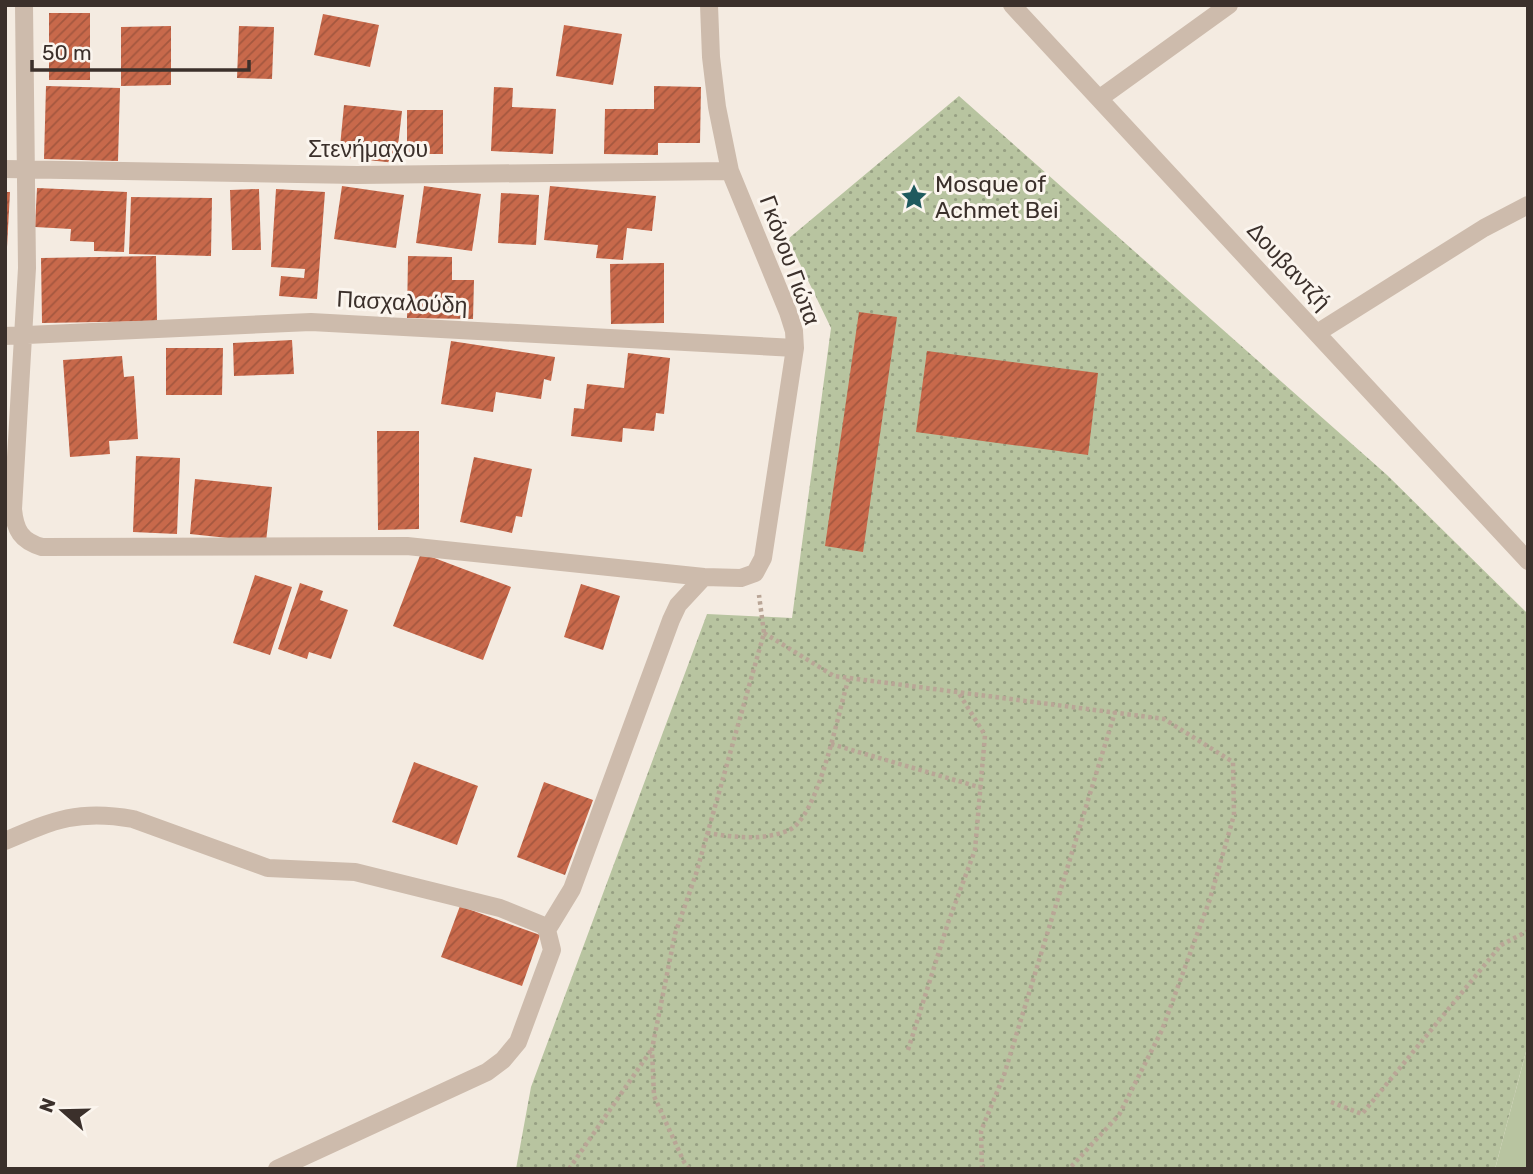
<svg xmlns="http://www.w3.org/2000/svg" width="1533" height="1174" font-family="Rubik,sans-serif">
<defs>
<pattern id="grass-dots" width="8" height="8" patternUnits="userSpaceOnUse" patternTransform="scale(1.75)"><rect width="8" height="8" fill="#b8c4a0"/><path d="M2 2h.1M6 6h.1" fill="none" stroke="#97a083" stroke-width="1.8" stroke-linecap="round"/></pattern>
<pattern id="building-hatch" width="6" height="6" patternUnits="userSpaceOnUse" patternTransform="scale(1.75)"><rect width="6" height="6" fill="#c8694b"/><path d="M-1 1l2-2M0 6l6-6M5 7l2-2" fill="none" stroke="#a4573f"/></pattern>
</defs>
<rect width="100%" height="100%" fill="#f4ebe1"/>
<path fill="url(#grass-dots)" d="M 959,96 L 1387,475 L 1528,614 L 1528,1044 L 1495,1169 L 516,1169 L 531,1087 L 707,614 L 792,618 L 831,328 L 788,239 Z"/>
<path fill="#b8c4a0" d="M 1528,1044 L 1528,1169 L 1495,1169 Z"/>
<path fill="url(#building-hatch)" d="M 49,13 L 90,13 L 90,80 L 49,80 Z
M 323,14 L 379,25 L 370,67 L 314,55 Z
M 564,25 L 622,34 L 613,85 L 556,76 Z
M 171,26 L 171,85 L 121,86 L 121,27 Z
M 239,26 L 274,27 L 272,79 L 237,78 Z
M 46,86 L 120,88 L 118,161 L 44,159 Z
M 654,86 L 701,87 L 700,143 L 658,143 L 658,155 L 604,154 L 605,109 L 654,109 Z
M 494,87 L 513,88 L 512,107 L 556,109 L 553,154 L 491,151 Z
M 344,105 L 402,111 L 396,163 L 339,157 Z
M 407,110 L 443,110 L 443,154 L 407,154 Z
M 342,186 L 404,195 L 396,248 L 334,239 Z
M 424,186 L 481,194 L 472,251 L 416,243 Z
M 550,186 L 656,196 L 652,231 L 627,228 L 623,260 L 596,258 L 598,245 L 544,240 Z
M 37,188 L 127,192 L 124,252 L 94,251 L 94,242 L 70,241 L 71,229 L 35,227 Z
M 259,189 L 261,250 L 232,250 L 230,190 Z
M 276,189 L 325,192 L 317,299 L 279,296 L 281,276 L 304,278 L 305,269 L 271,267 Z
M 5,192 L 10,192 L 7,247 L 5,247 Z
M 501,193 L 539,195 L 536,245 L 498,243 Z
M 131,197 L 212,198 L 211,256 L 129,254 Z
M 156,256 L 157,321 L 42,323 L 41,258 Z
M 408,256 L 452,257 L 452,280 L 474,280 L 473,319 L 407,318 Z
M 664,263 L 664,323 L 611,324 L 610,264 Z
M 859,312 L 897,317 L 863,552 L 825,546 Z
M 292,340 L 294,374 L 234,376 L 233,343 Z
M 451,341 L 555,357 L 551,381 L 544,379 L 541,399 L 496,392 L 493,412 L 441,404 Z
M 166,348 L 223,348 L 222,395 L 166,395 Z
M 927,351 L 1098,373 L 1088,455 L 916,432 Z
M 628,353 L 670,358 L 664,414 L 656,413 L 654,431 L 623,428 L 622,442 L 571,436 L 574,408 L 584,409 L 587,384 L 624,388 Z
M 122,356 L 124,377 L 134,376 L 138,439 L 109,441 L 110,454 L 70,457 L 63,360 Z
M 377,431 L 419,431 L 419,529 L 378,530 Z
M 136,456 L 180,458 L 177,534 L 133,532 Z
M 474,457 L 532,469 L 522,517 L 516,516 L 512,533 L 460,522 Z
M 195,479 L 272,487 L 266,542 L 190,534 Z
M 421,553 L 511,587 L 483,660 L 393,626 Z
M 255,575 L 292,587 L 270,655 L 233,643 Z
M 300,583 L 323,591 L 320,600 L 348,610 L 331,659 L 309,652 L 307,659 L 278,649 Z
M 581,584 L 620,596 L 603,650 L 564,637 Z
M 414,762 L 478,786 L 457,845 L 392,822 Z
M 544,782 L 593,800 L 565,875 L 517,857 Z
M 460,906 L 540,935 L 522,986 L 441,957 Z"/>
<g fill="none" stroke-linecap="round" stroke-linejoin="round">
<path stroke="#b9a596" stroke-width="4.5" stroke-dasharray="3.5 3.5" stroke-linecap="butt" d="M 764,633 L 834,676 L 1164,719 L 1233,762 L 1234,815 L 1210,899 L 1162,1030 L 1119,1115 L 1069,1169
M 831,744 L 982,788
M 707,833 C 733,837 761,841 787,831 C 819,820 838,710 849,678
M 908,1050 L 948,923 L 975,850 L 985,735 L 958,692
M 1331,1102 L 1362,1114 L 1501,945 L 1528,931
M 569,1169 L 652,1049
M 689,1169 L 684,1162 L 654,1096 L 652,1049 L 675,934 L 696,874 L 764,633 L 759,595
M 982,1169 L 981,1131 L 1004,1075 L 1115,712"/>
<path stroke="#cdbbac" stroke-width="18" d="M 24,5 L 27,268 L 13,509 C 15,530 21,541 42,547 L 407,546 L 704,577 L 741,578 L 755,573 L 763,558 L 795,348 L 794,331 L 788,312 L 730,171 L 717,107 L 711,57 L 709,5
M 1012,5 L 1528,561
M 1100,98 L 1229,5
M 5,169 L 357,175 L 730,171
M 1317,333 L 1484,228 L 1528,205
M 5,336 L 311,322 L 795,348
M 5,841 C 54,820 79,809 133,819 L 268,868 L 355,872 L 500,908 L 542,925 L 547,930 L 552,950 L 518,1042 L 503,1060 L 487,1072 L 277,1169
M 547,930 L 572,889 L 671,620 L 678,605 L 704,577"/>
</g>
<defs>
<symbol id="sight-bare" viewBox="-9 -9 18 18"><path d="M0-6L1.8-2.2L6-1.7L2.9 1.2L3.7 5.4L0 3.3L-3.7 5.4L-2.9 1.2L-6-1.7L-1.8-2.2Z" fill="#1f5a5e" stroke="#fbf5ee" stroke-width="2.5" paint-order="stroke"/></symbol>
</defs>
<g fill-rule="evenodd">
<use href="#sight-bare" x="895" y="178" width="38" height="38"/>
</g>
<g text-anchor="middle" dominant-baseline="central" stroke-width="6" stroke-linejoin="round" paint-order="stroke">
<g font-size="23" fill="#3b302b" stroke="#fbf5ee">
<text x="368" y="149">Στενήμαχου</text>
<text transform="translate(790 260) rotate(70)">Γκόνου Γιώτα</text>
<text transform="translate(1289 266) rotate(47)">Δουβαντζή</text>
<text transform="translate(402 302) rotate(3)">Πασχαλούδη</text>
</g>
<g font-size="23" fill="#3b302b" stroke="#fbf5ee" text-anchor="start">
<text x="935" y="184">Mosque of<tspan x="935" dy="26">Achmet Bei</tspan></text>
</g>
</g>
<rect width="1533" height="1174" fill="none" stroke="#3b302b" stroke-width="14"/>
<g transform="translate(63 1111) rotate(290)" stroke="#fbf5ee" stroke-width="5" paint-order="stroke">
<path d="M0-5L12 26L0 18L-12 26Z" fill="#3b302b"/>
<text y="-10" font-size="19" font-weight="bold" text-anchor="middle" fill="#3b302b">N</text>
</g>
<path d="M32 60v10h217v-10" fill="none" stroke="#3b302b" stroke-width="3.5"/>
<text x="42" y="60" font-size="21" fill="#3b302b" stroke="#fbf5ee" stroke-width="5" paint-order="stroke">50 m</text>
</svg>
